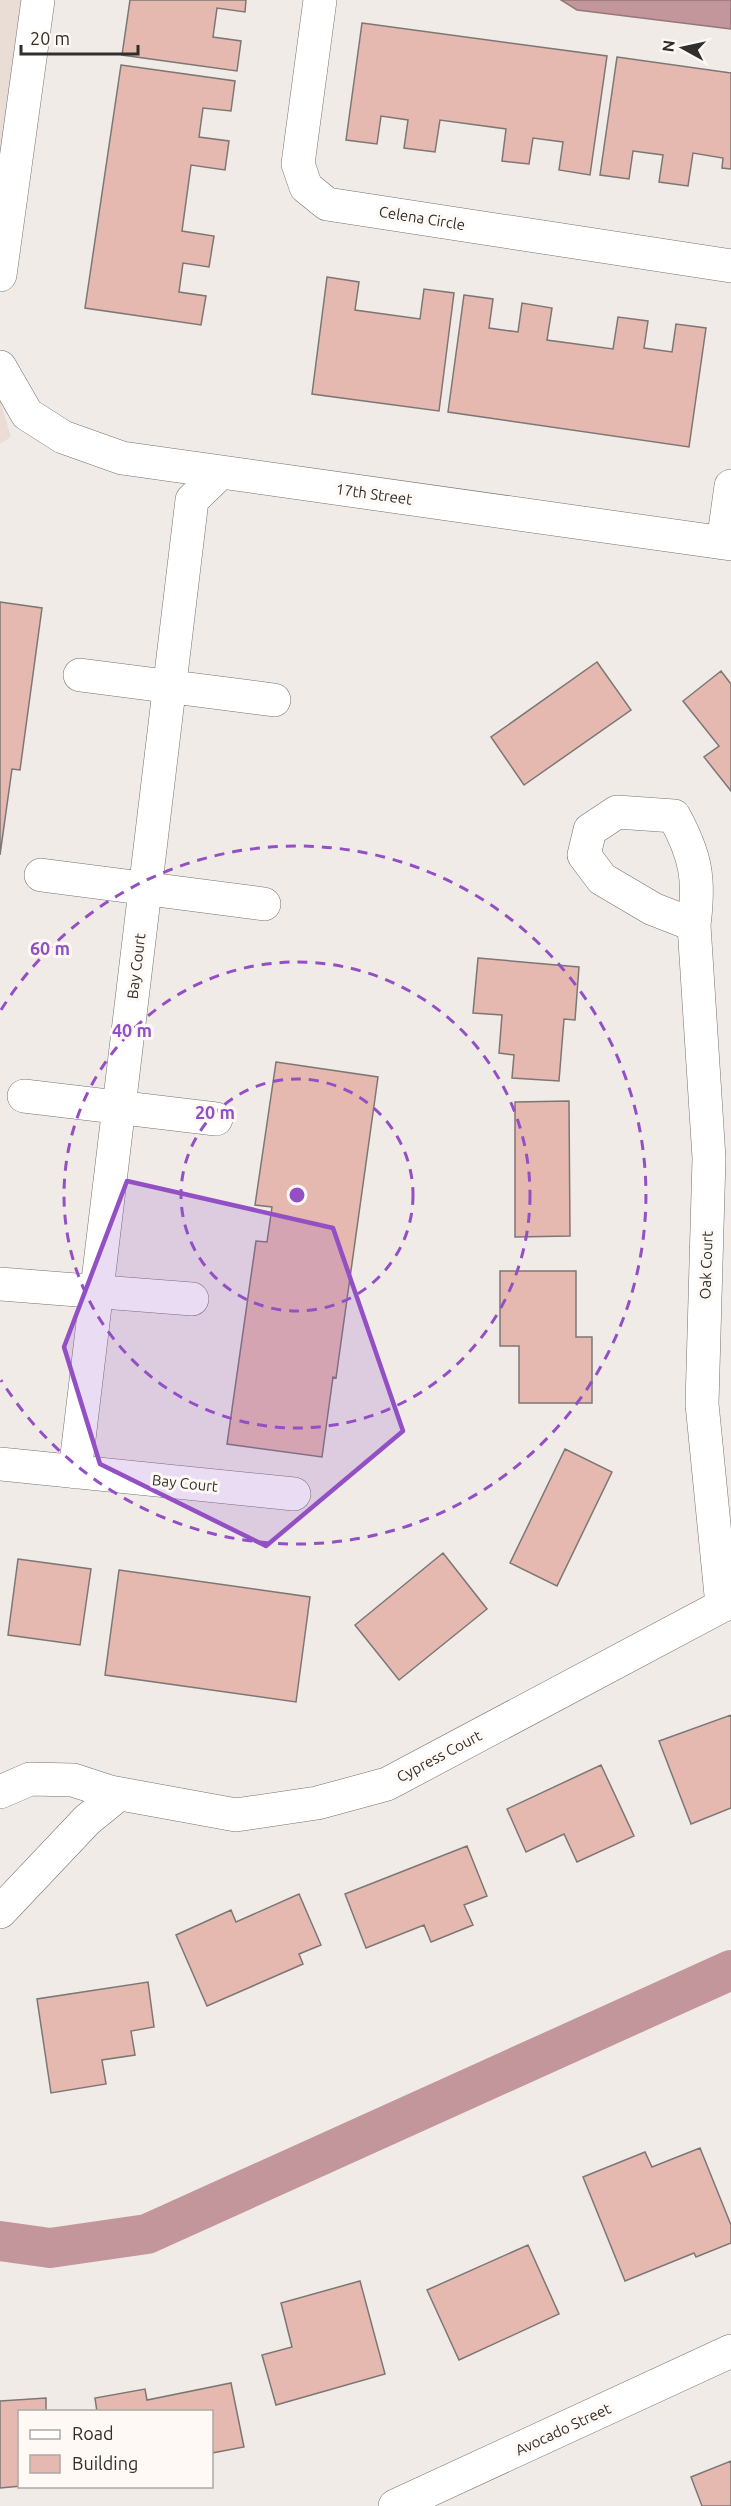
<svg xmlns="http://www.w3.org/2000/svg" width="731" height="2506" font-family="Ubuntu,sans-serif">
<rect width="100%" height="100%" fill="#f1ebe8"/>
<path fill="#eaddd6" d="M 0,0 L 33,0 L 0,219 Z
M 0,400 L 11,437 L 0,444 Z"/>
<path fill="#c2969a" stroke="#967779" stroke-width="1.5" d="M 561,0 L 731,0 L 731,29 L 577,10 Z"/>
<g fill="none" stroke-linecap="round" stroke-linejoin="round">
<path stroke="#c2969a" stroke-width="40" d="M 0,2241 L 50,2248 L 147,2234 L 731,1970"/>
</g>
<path fill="#e5b9af" stroke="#7c7775" stroke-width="1.5" d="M 130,0 L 246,0 L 245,12 L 217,8 L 213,37 L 241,41 L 237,71 L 122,55 Z
M 362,23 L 607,56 L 590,175 L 559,170 L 563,142 L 533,138 L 529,164 L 502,161 L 506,129 L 440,120 L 435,152 L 404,148 L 408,120 L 381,116 L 377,144 L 346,140 Z
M 617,57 L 731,73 L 731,169 L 722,168 L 723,158 L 693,153 L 688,186 L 659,182 L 663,155 L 633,151 L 629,179 L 600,175 Z
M 121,65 L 235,81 L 231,111 L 203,108 L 199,137 L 229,141 L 225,170 L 191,165 L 182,231 L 214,236 L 209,267 L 183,263 L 179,292 L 206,296 L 201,325 L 85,308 Z
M 327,277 L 359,282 L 355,310 L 420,319 L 424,289 L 454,293 L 439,411 L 312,394 Z
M 464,295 L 493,299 L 489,328 L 518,332 L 522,303 L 552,308 L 547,340 L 613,349 L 618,317 L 648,321 L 644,348 L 672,352 L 676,324 L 706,328 L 689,447 L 448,412 Z
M 0,602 L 42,608 L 20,770 L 12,769 L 0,855 Z
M 597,662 L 631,710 L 524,785 L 491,737 Z
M 721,671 L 731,684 L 731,791 L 704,757 L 719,746 L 683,701 Z
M 478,958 L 579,967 L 575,1020 L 564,1019 L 559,1081 L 512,1078 L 514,1055 L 499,1053 L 502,1015 L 473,1013 Z
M 276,1062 L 378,1077 L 336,1378 L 333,1377 L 322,1457 L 227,1444 L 256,1241 L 267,1242 L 272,1207 L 255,1205 Z
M 569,1101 L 570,1236 L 515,1237 L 515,1102 Z
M 500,1271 L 576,1271 L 576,1337 L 592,1337 L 592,1403 L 519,1403 L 519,1346 L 500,1346 Z
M 565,1449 L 612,1472 L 557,1586 L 510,1563 Z
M 443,1553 L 487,1609 L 399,1680 L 355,1625 Z
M 18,1559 L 91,1569 L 80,1645 L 8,1635 Z
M 119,1570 L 310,1597 L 296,1702 L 105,1675 Z
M 731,1715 L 731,1808 L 691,1824 L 659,1741 Z
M 601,1765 L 634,1836 L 577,1862 L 564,1834 L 526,1852 L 507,1809 Z
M 467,1846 L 487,1896 L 464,1905 L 473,1925 L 431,1942 L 424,1925 L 366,1948 L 345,1894 Z
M 299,1894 L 321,1945 L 299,1954 L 303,1964 L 207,2006 L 176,1935 L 231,1910 L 236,1922 Z
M 148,1982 L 154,2027 L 131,2031 L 135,2055 L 102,2060 L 106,2084 L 51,2093 L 37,1999 Z
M 700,2148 L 731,2225 L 731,2243 L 696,2257 L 694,2253 L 625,2281 L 583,2177 L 645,2152 L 652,2167 Z
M 528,2245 L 559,2314 L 459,2360 L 427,2290 Z
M 360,2281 L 385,2374 L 276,2405 L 262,2355 L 292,2347 L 281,2303 Z
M 231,2383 L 244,2447 L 212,2453 L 212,2412 L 97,2412 L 95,2398 L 145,2389 L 147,2400 Z
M 46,2398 L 46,2412 L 20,2412 L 21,2486 L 0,2488 L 0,2401 Z
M 731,2461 L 731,2506 L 702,2506 L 691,2477 Z"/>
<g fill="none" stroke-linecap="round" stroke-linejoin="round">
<defs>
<path id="minor" d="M 320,0 L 298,164 L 306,187 L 327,204 L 731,266
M 0,275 L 38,0
M 0,367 L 27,414 L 63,437 L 122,458 L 731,544
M 723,543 L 731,486
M 80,675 L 274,700
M 41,875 L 264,904
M 694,925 L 653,909 L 602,879 L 584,855 L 590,830 L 617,812 L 674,816 C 696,856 700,879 694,925 L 709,1158 L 702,1404 L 722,1605
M 24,1096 L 216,1119
M 0,1284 L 192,1299
M 0,1464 L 294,1494
M 75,1472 L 192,500 L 221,472
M 0,1792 L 30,1779 L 73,1780 L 110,1792 L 236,1815 L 317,1803 L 387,1784 L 731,1601
M 0,1912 L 87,1820 L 119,1794
M 395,2506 L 731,2351"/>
</defs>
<use href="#minor" stroke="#76726f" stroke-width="34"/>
<use href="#minor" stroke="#fff" stroke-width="33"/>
</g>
<path fill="#9350c4" fill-opacity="0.2" stroke="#9350c4" stroke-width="4.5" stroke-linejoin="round" d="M 127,1181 L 333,1228 L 403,1431 L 266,1546 L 100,1464 L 64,1347 Z"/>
<g fill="none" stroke="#9350c4" stroke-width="3" stroke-dasharray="10 8">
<circle cx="297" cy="1195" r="116"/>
<circle cx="297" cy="1195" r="233"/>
<path d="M1 1010A349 349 0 1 1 1 1380"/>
</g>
<g text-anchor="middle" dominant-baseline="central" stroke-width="6" stroke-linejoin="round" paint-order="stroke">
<g font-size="15" fill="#312f2d" stroke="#fef9f5">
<text transform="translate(422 218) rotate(9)">Celena Circle</text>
<text transform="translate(374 494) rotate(8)">17th Street</text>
<text transform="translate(136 966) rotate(-83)">Bay Court</text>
<text transform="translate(706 1265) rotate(-88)">Oak Court</text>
<text transform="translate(185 1483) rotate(6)">Bay Court</text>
<text transform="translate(439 1756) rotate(-28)">Cypress Court</text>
<text transform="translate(563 2429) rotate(-25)">Avocado Street</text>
</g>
</g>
<circle cx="297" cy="1195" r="9" fill="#9350c4" stroke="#fef9f5" stroke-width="3"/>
<g font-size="18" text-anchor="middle" font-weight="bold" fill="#9350c4" stroke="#fef9f5" stroke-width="6" stroke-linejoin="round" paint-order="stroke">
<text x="50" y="955">60 m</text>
<text x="132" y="1037">40 m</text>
<text x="215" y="1119">20 m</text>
</g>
<rect x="18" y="2410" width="195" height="78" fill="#fef9f5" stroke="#aca8a5" stroke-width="1.5"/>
<rect x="30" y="2430" width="30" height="9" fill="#ffffff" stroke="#aca8a5" stroke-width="1.5"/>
<text x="72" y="2440" font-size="18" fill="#312f2d">Road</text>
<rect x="30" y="2455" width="30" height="18" fill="#e5b9af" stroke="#aca8a5" stroke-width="1.5"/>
<text x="72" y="2470" font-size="18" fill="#312f2d">Building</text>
<g transform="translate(683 48) rotate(278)" stroke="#fef9f5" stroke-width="4.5" paint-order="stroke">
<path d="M0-4.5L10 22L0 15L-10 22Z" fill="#312f2d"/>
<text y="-9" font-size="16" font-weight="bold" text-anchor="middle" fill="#312f2d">N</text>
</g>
<path d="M21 45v9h117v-9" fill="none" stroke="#312f2d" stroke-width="3"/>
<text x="30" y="45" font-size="18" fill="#312f2d" stroke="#fef9f5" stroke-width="4.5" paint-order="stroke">20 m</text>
</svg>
